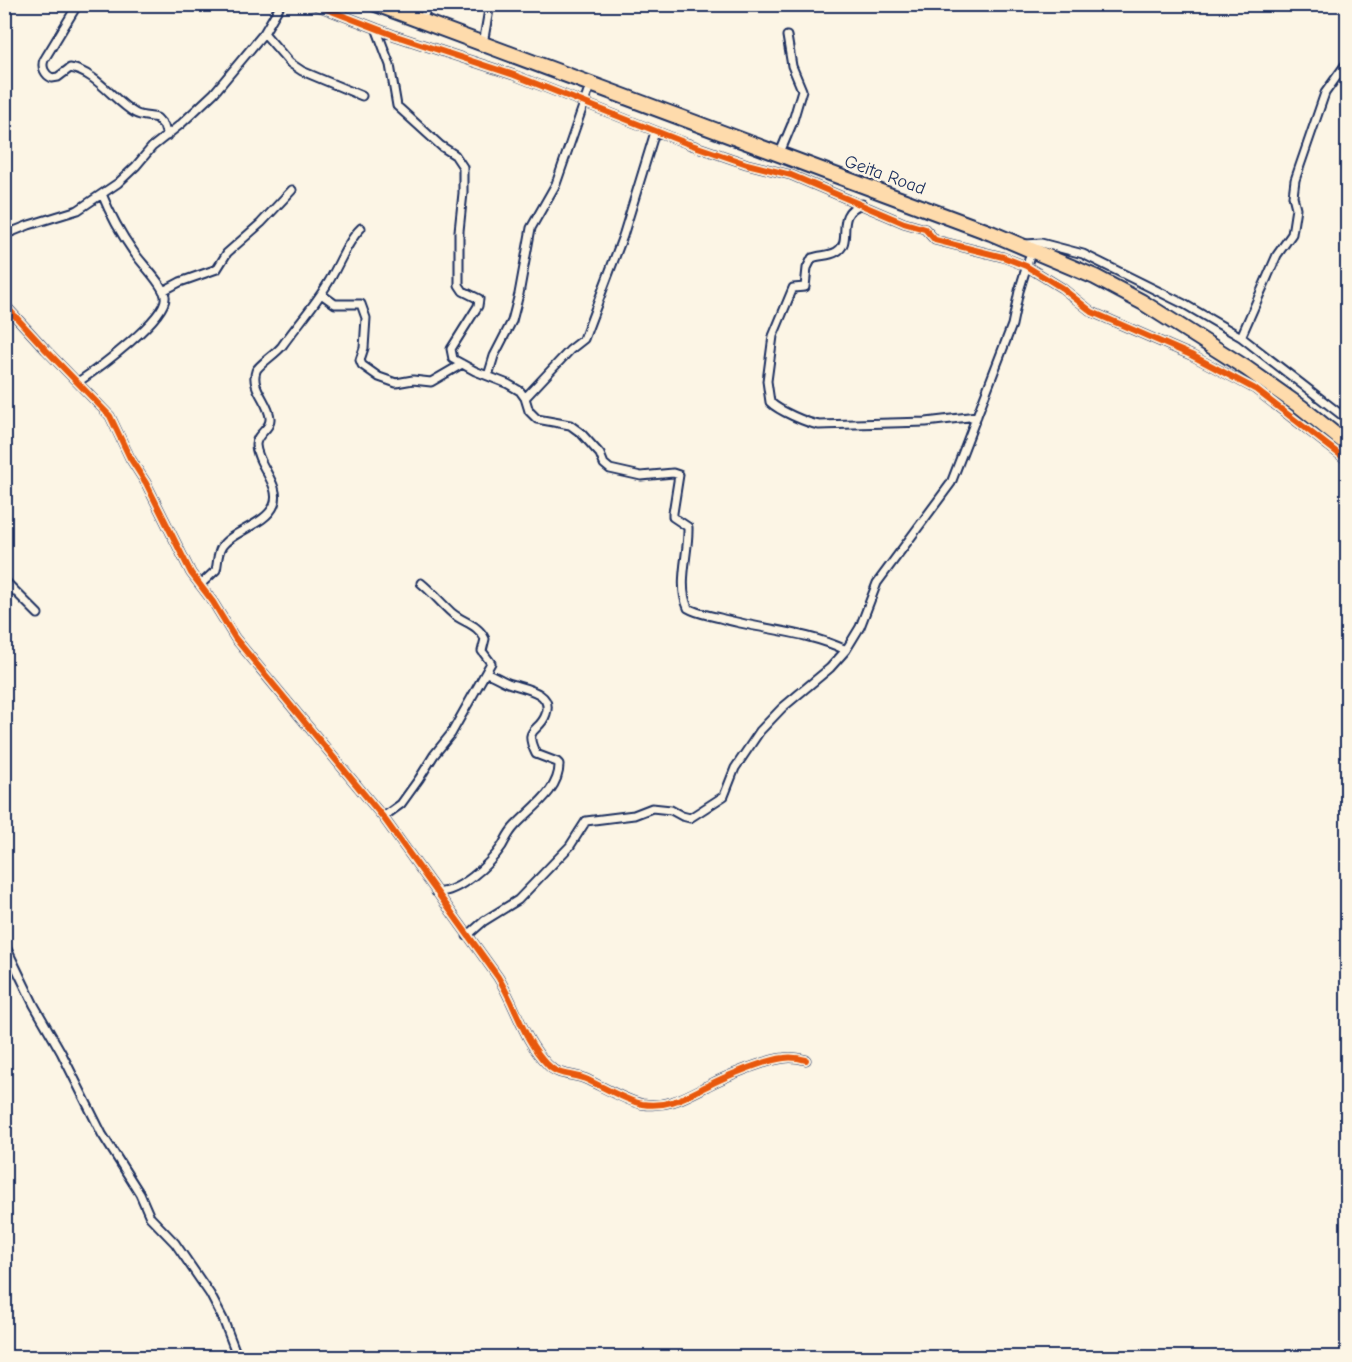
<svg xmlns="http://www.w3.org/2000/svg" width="1352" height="1362" font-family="'Comic Neue',sans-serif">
<rect width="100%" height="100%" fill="#fcf5e5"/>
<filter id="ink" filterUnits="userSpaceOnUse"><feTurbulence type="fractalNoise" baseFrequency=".0167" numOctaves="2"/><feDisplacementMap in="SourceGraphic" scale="12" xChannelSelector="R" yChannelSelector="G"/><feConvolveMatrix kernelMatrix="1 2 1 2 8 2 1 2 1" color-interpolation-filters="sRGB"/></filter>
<g filter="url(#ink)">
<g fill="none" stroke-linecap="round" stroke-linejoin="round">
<defs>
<path id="street" d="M 78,4 L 44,60 C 41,67 45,75 52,78 L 58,77 L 70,68 C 96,72 113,100 135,113 C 142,117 150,116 157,118 L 164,126 L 167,136
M 313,4 L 396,36 L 514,75 L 686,143 L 747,164 L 791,175 L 904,223 L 925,229 L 935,240 L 1003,257 L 1026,266 L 1062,288 L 1092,312 L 1191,355 L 1255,389 L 1348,461
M 422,21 L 428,4
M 376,28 L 390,65 L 397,106 L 441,146 L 455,155 L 463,167 L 463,193 L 459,231 L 459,285 L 463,291 L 479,299 L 478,306 L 451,349 L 453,359 L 475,371 L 508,384 L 520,391 L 525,398 L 529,411 L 537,419 L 570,425 L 581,433 L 600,454 L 604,464 L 610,469 L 641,476 L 673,473 L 679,475 L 673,513 L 673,517 L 688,527 C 689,553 677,584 688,608 C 698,614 709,615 720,618 C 762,630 806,631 846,650
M 264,33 L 290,63 L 302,71 L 362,96
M 483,44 L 490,4
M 779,155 L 792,124 L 802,90 L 792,66 L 787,36
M 862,204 C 832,214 855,242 836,252 C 829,256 820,255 812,258 L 807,268 L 805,287 L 793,288 L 773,336 L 767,381 L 770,402 C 779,411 807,423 819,425 L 926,422 L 977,416
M 4,235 L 29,225 L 78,210 L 118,183 L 136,166 L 152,147 L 181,124 L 214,93 L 264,33 L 281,4
M 1026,244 L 1041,243 L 1083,254 L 1184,304 L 1241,337 L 1348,420
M 163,291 L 180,282 L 217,269 L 227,253 L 261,223 L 292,190
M 321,294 L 335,304 L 361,304 L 366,318 L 364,348 L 360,360 L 362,365 L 379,377 L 396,383 L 413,380 L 431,382 L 462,364
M 4,304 L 46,350 L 110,416 L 130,458 L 146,483 L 191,573 L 213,602 L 235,638 L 383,817 L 498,977 C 516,1006 523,1039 547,1064 C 558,1077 574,1073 588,1080 C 603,1087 627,1101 642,1104 C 668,1108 685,1097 707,1086 C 724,1077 765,1060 784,1058 C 791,1057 799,1058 806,1060
M 1241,337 L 1277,255 L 1292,234 L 1296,208 L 1293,196 L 1295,180 L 1325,93 L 1348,61
M 488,376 L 494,356 L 512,321 L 519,294 L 531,228 L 556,184 L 591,83
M 78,382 C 96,370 169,317 165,296 C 163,284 141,263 133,251 C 121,234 110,214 102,194
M 525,398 L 570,350 L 584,339 L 623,236 L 655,132
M 4,580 L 38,614
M 200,585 L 216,570 C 218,563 217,555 221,548 C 229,532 266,525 274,505 C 282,486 257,465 256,445 C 256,433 271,430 270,418 C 269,402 250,388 256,371 C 258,365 276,354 282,346 C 297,325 315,305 328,283 C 338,267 348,240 361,228
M 383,817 L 401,804 L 419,779 L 434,755 L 451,734 L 491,663 L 482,651 L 485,639 C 478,624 464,623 452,613 C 441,603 432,592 421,583
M 436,892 C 458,894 490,864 502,846 C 506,839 509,832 515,826 C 530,809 560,791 559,764 L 557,762 L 536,754 C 522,726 540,733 546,714 C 554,691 521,688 508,683 C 500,680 494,675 486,673
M 467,936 L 484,921 L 518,900 L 570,846 L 586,821 L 634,815 L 652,808 L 671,810 L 682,816 L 690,818 L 724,796 L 735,768 L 760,731 L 782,708 L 830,668 L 846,650 L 860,627 L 877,583 L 951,483 L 1012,325 L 1019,291 L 1032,249
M 4,943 L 34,1005 L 61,1052 L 102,1134 L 140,1194 L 150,1217 L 175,1243 L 210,1294 L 223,1319 L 238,1358"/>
<path id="highway" d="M 376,4 L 991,233 L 1095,277 L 1142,302 L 1246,368 L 1301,407 L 1348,445"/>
</defs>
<use href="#street" stroke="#1b2f5e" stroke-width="11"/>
<use href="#highway" stroke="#1b2f5e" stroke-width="18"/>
<use href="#street" stroke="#fcf5e5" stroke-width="7"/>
<use href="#highway" stroke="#fedbac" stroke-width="14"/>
<defs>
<path id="cycleway" d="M 313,4 L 396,36 L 514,75 L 686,143 L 747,164 L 791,175 L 904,223 L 925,229 L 935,240 L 1003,257 L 1026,266 L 1062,288 L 1092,312 L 1191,355 L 1255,389 L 1348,461
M 4,304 L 46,350 L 110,416 L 130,458 L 146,483 L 191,573 L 213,602 L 235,638 L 383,817 L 498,977 C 516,1006 523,1039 547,1064 C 558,1077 574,1073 588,1080 C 603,1087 627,1101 642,1104 C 668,1108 685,1097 707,1086 C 724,1077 765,1060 784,1058 C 791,1057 799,1058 806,1060"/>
</defs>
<use href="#cycleway" stroke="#fcf5e5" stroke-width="10"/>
<use href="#cycleway" stroke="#e8590c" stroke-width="6"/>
</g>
</g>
<g text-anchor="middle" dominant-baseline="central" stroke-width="5" stroke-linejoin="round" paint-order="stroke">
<g font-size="18" fill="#1b2f5e" stroke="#fcf5e5">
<text transform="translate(885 175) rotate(20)">Geita Road</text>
</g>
</g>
<rect width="1352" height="1362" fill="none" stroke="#fcf5e5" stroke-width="24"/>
<rect x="12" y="12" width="1328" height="1338" fill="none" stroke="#1b2f5e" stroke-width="2" filter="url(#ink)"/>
</svg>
